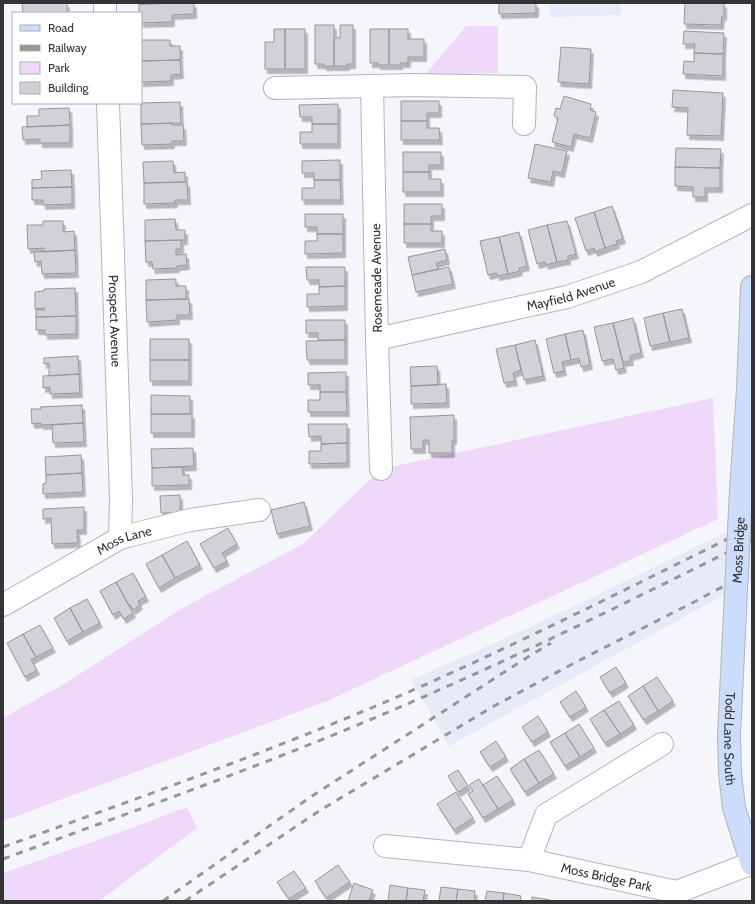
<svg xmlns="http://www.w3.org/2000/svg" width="755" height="904" font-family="Cabin,sans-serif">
<defs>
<filter id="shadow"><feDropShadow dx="2.5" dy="4.5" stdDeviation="0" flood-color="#0004"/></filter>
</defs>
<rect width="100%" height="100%" fill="#f5f6fc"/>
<path fill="#e8eaf7" d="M 549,3 L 621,3 L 621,15 L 551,17 Z
M 752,520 L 752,580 L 449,746 L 411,680 L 530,627 Z"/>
<path fill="#f0d8fb" d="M 466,26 L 498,26 L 498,73 L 425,75 Z
M 713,398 L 718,519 L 325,702 L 3,821 L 3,718 L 64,684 L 184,607 L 303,544 L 381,469 Z
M 187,807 L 197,828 L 99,901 L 3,901 L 3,873 L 115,834 Z"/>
<path fill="#d3d1d7" stroke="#97969b" filter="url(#shadow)" d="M 22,3 L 67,3 L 67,13 L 23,13 Z
M 139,3 L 186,3 L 139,4 Z
M 194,3 L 194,14 L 172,15 L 172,22 L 141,23 L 141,13 L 139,13 L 139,4 Z
M 499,3 L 536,3 L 536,13 L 499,14 Z
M 685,3 L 724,3 L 724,16 L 722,16 L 721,25 L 684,24 Z
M 315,25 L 334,25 L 334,66 L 324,66 L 324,64 L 315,64 Z
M 340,25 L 353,25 L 353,64 L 347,64 L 347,66 L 334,66 L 334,38 L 340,38 Z
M 274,29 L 285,29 L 285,69 L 265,69 L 265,42 L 274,42 Z
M 285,29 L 305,29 L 305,69 L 285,69 Z
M 370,29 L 389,29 L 389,65 L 378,65 L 378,63 L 370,63 Z
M 389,29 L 408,29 L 408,39 L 424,39 L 424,57 L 408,57 L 408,63 L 400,63 L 400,65 L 389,65 Z
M 684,31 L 724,33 L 723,54 L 694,53 L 695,44 L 683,44 Z
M 141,40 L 170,40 L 170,46 L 180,46 L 180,60 L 141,61 Z
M 561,47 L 591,49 L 589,84 L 558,82 Z
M 694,53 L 723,54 L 723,76 L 683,74 L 684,61 L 694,62 Z
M 180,60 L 181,74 L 171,75 L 171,81 L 141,82 L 141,61 Z
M 673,90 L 723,93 L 721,136 L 687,135 L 688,108 L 672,107 Z
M 564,96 L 591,104 L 590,110 L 596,112 L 590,138 L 574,134 L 571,147 L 552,142 L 558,118 L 554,116 L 556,108 L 560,109 Z
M 401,101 L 439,101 L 439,113 L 427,113 L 427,121 L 401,121 Z
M 180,102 L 181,123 L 141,124 L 141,103 Z
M 338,104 L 338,124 L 312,124 L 312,117 L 300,117 L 299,105 Z
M 69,108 L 70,125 L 27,127 L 27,116 L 39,116 L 39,109 Z
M 401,121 L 427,121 L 427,128 L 439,128 L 440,140 L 401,140 Z
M 172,123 L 172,125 L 183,125 L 184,141 L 172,141 L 172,144 L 142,145 L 141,124 Z
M 312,124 L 338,124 L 338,144 L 300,144 L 300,132 L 312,132 Z
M 70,125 L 70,143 L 40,143 L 40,139 L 23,140 L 22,127 Z
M 535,144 L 567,151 L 562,173 L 553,171 L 551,182 L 528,178 Z
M 676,148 L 721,149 L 720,168 L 675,167 Z
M 403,152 L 441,152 L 441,165 L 429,165 L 429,172 L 403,172 Z
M 340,160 L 340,180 L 314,180 L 314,173 L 302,173 L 302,161 Z
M 173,161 L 174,173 L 185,172 L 185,182 L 144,183 L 143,162 Z
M 675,167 L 720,168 L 720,188 L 705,188 L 705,197 L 693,197 L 693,187 L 675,186 Z
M 71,170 L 72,187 L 32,188 L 32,180 L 42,179 L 41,171 Z
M 403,172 L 429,172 L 429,179 L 441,179 L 441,192 L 403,192 Z
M 314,180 L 340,180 L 341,200 L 302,200 L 302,188 L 314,188 Z
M 187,182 L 188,200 L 175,200 L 175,203 L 144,204 L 144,183 Z
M 72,187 L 72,204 L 43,205 L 43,200 L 32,200 L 32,188 Z
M 404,204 L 442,204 L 442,216 L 431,216 L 431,224 L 404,224 Z
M 612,206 L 623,239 L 616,241 L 617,244 L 605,248 L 594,212 Z
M 594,212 L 605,248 L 595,252 L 594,248 L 586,251 L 575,218 Z
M 305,214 L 343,214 L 343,234 L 317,234 L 317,227 L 305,227 Z
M 175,219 L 176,230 L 185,230 L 185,240 L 145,241 L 145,220 Z
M 43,221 L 63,221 L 63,232 L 74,231 L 75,250 L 44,252 L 44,248 L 28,249 L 27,225 L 43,225 Z
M 567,221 L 576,254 L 568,256 L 568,260 L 557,262 L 547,225 Z
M 404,224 L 431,224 L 431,231 L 442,231 L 442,243 L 404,243 Z
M 547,225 L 557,262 L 546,265 L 545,262 L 537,264 L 528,230 Z
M 519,232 L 527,266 L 519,268 L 520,271 L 508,274 L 499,237 Z
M 317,234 L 343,234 L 343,253 L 305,254 L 305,241 L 317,241 Z
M 499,237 L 508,274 L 497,276 L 497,273 L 488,275 L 480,241 Z
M 181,240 L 181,249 L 176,249 L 176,255 L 186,254 L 187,265 L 177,266 L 177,268 L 153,269 L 152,262 L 146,262 L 145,241 Z
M 445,249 L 447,260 L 436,263 L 438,269 L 412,275 L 408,257 Z
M 75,250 L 76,273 L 42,274 L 41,261 L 35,262 L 34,252 Z
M 306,267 L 345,267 L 345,286 L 319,287 L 319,280 L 307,280 Z
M 449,267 L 453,284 L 416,292 L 412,275 Z
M 176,279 L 176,286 L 186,286 L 186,299 L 146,300 L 146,280 Z
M 345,286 L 345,306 L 307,307 L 307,294 L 319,294 L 319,287 Z
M 75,288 L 76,316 L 36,317 L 36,310 L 45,310 L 44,308 L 35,309 L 35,292 L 44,291 L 44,289 Z
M 189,299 L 190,315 L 177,315 L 177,320 L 147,322 L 146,300 Z
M 682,309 L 689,338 L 670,342 L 663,313 Z
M 663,313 L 670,342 L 650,346 L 644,318 Z
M 76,316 L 76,334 L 45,335 L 45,330 L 36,330 L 36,317 Z
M 633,318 L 641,353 L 630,356 L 631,361 L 623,362 L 613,323 Z
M 306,320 L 345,320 L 345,340 L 318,340 L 318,333 L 306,333 Z
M 613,323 L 624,368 L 616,370 L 613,359 L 602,361 L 594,327 Z
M 583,330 L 590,365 L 581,367 L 579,358 L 571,360 L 565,334 Z
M 565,334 L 571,360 L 562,362 L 564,371 L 554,373 L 546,339 Z
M 150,339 L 189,339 L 189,360 L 150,360 Z
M 345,340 L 345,360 L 307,360 L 306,341 Z
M 535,340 L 543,376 L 524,380 L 515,345 Z
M 515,345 L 521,370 L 513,373 L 515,381 L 504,383 L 496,349 Z
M 78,356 L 79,374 L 49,376 L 49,363 L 44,364 L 44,358 Z
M 150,360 L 189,360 L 189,381 L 150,381 Z
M 437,366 L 438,385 L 411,386 L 410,367 Z
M 346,372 L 346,392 L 320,392 L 320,385 L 308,385 L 308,373 Z
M 79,374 L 80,393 L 50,394 L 50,387 L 43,388 L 43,376 Z
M 446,384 L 447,403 L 411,404 L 411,386 Z
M 320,392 L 346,392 L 347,412 L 308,412 L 308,400 L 320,400 Z
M 151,395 L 190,396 L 190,414 L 151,414 Z
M 82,405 L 83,423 L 41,425 L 41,423 L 32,424 L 31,409 L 41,409 L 40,407 Z
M 151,414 L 192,414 L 192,433 L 151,433 Z
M 454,415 L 454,440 L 452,440 L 452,453 L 429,453 L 429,440 L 423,440 L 423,449 L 411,449 L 410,417 Z
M 83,423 L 84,442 L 53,443 L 52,425 Z
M 308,424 L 347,424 L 347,443 L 321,444 L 321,436 L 309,437 Z
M 347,443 L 347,463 L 309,464 L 309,451 L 321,451 L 321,444 Z
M 193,448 L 194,466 L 152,468 L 151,449 Z
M 81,455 L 82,473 L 46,475 L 45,457 Z
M 182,467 L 183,475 L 189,475 L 189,485 L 152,486 L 152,468 Z
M 82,473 L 83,492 L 43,494 L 43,484 L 46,483 L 46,475 Z
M 180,495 L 180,513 L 161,513 L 160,496 Z
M 304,502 L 310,526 L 277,534 L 271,510 Z
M 84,507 L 84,530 L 77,530 L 78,543 L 52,544 L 51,518 L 43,519 L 43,509 Z
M 228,528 L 237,544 L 222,553 L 227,561 L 214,568 L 200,544 Z
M 187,541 L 200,565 L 175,578 L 162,555 Z
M 162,555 L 175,578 L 159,588 L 146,564 Z
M 133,573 L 146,597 L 138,601 L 140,605 L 133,610 L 130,605 L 129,606 L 116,582 Z
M 116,582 L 133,613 L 124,619 L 119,611 L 113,615 L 100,591 Z
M 87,599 L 100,623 L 83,632 L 70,608 Z
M 70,608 L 83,632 L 67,641 L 54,618 Z
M 40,625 L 53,648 L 36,657 L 23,634 Z
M 23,634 L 36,657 L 31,660 L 37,670 L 25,677 L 7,643 Z
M 616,667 L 626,683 L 610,693 L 600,677 Z
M 657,677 L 673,701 L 658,711 L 643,686 Z
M 643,686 L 658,711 L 644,720 L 628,696 Z
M 576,691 L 586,707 L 570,717 L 560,702 Z
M 619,701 L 634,725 L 620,734 L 604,710 Z
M 604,710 L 620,734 L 605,743 L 590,719 Z
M 538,716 L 548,732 L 532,742 L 522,727 Z
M 579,724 L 594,748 L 580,757 L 565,733 Z
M 565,733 L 580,757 L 565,766 L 550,742 Z
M 496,741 L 506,757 L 490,767 L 480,752 Z
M 539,750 L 554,774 L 539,783 L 524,759 Z
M 524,759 L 539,783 L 525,792 L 510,769 Z
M 458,770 L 468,786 L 458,792 L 448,776 Z
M 497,776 L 513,800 L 498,809 L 483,785 Z
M 479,779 L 498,809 L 483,818 L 468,794 L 473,791 L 469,785 Z
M 456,792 L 473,818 L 454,830 L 437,804 Z
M 338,865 L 350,882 L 326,898 L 315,881 Z
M 294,871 L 306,888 L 289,899 L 277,882 Z
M 354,883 L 373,890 L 369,901 L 348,901 Z
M 390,885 L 408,888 L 406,901 L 388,901 Z
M 441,887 L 458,889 L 456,901 L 439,901 Z
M 408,888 L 425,890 L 423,901 L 406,901 Z
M 458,889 L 475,891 L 474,901 L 456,901 Z
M 487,891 L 504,893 L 503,901 L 485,901 Z
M 504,893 L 521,896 L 520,901 L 503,901 Z
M 532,897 L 550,900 L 549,901 L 532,901 Z"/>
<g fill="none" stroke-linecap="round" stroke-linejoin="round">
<defs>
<g id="street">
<path d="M 105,3 L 105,13"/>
<path d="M 275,88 L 372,86"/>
<path id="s1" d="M 108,103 L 121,499 L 120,538"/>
<path id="s2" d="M 377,339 L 567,297 L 641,272 L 752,215"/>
<path d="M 381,469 L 377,339 L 372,86 L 411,85 L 525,87 L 524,124"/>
<path id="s3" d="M 3,605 L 120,538 L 190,520 L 259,510"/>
<path id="s4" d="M 385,846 L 529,860 L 677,892 L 752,863"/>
<path d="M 529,860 L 546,815 L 662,744"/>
</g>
<g id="secondary">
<path d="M 741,489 L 748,389 L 752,287"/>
<path id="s5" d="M 735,612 L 729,735 L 730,773 L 734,808 L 752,864"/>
</g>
</defs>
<use href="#street" stroke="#b4b5ba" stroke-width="24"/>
<use href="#secondary" stroke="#b4b5ba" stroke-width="24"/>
<use href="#street" stroke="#fff" stroke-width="22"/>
<use href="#secondary" stroke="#ccddfc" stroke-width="22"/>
<path stroke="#97979b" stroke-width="3" stroke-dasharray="7 7" stroke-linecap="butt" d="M 3,847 C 133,800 263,754 390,700 C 513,647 632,586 752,527
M 3,859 C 134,811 265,765 393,710 C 515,658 634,599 752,540
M 163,901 L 309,798 L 523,660 L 551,643
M 185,901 L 319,811 L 494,706 L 580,660 L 694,602 L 752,571"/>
<defs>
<g id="secondary-bridge">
<path id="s6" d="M 735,612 L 741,489"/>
</g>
</defs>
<use href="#secondary-bridge" stroke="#b4b5ba" stroke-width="24" stroke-linecap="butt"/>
<use href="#secondary-bridge" stroke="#ccddfc" stroke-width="22"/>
</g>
<g text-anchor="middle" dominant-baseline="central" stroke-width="3" stroke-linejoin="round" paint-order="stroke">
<g font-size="13" fill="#343436" stroke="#fff">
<text transform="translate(376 278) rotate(-91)">Rosemeade Avenue</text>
<text stroke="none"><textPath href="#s2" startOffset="199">Mayfield Avenue</textPath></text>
<text stroke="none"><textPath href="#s1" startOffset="218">Prospect Avenue</textPath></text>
<text stroke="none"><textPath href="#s3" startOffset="138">Moss Lane</textPath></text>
<text stroke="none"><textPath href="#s6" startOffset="62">Moss Bridge</textPath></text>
<text stroke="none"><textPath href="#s5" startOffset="127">Todd Lane South</textPath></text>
<text stroke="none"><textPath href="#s4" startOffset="224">Moss Bridge Park</textPath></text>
</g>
</g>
<rect width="755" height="904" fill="none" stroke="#343436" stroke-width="8"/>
<rect x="12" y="12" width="130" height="92" fill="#ffffff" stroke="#aeaeaf"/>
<rect x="20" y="25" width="20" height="6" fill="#ccddfc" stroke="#aeaeaf"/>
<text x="48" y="32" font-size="12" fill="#343436">Road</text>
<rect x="20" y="45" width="20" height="6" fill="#97979b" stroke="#aeaeaf"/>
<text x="48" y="52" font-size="12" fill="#343436">Railway</text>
<rect x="20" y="62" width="20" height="12" fill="#f0d8fb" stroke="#aeaeaf"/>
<text x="48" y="72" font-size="12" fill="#343436">Park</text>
<rect x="20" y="82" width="20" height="12" fill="#d3d1d7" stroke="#aeaeaf"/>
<text x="48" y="92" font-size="12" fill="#343436">Building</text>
</svg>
